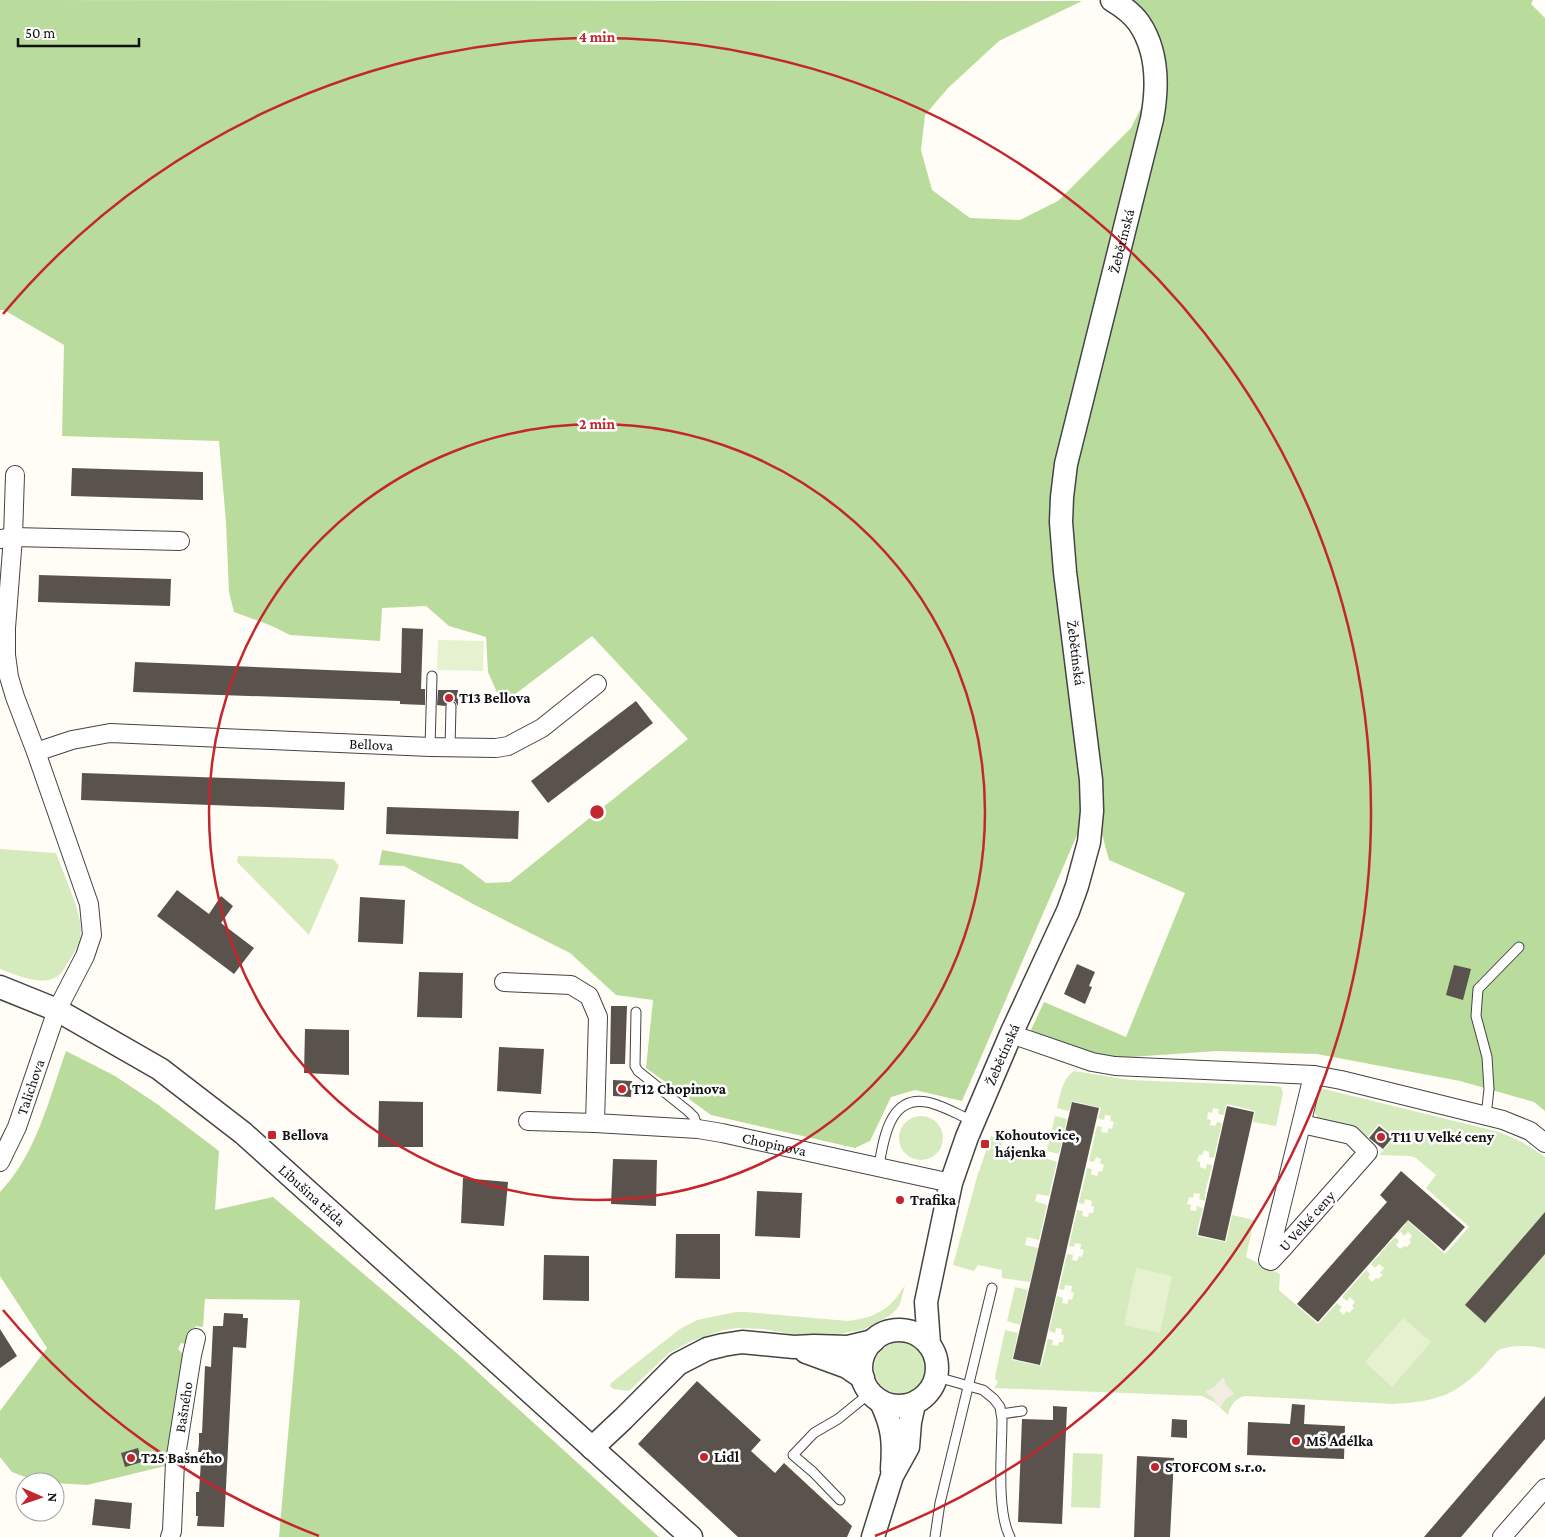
<svg xmlns="http://www.w3.org/2000/svg" width="1545" height="1537" font-family="'Crimson Pro',serif">
<rect width="100%" height="100%" fill="#fffdf5"/>
<path fill="#d5ebbd" d="M 0,849 L 56,853 C 63,873 81,911 81,930 C 81,942 75,952 68,962 C 66,966 63,972 59,975 C 43,988 17,975 0,969 Z
M 238,856 L 333,859 L 339,866 L 309,935 L 237,862 Z
M 1074,1071 L 1130,1080 L 1277,1086 L 1281,1087 L 1283,1093 L 1276,1126 L 1253,1122 L 1255,1111 L 1227,1104 L 1225,1108 L 1224,1115 L 1218,1114 L 1219,1109 L 1213,1108 L 1212,1113 L 1208,1112 L 1207,1119 L 1211,1120 L 1210,1125 L 1215,1126 L 1217,1122 L 1222,1123 L 1214,1158 L 1209,1157 L 1209,1152 L 1204,1150 L 1202,1155 L 1199,1155 L 1197,1161 L 1200,1162 L 1200,1167 L 1206,1169 L 1207,1164 L 1212,1165 C 1210,1178 1204,1189 1205,1201 L 1199,1199 L 1200,1194 L 1194,1193 L 1193,1198 L 1189,1197 L 1187,1204 L 1191,1205 L 1190,1210 L 1196,1211 L 1197,1206 L 1203,1208 L 1198,1227 L 1197,1236 L 1226,1242 L 1232,1215 L 1254,1220 L 1246,1257 L 1280,1274 L 1279,1290 L 1318,1324 L 1337,1303 L 1342,1307 L 1339,1310 L 1343,1315 L 1347,1311 L 1349,1313 L 1354,1308 L 1352,1306 L 1355,1302 L 1350,1297 L 1347,1301 L 1342,1297 L 1366,1270 L 1370,1274 L 1368,1278 L 1372,1282 L 1376,1278 L 1378,1279 L 1383,1275 L 1380,1273 L 1384,1268 L 1379,1264 L 1375,1268 L 1371,1264 L 1395,1237 L 1399,1241 L 1396,1245 L 1400,1249 L 1404,1246 L 1407,1247 L 1411,1242 L 1409,1240 L 1412,1236 L 1408,1232 L 1404,1236 L 1400,1231 L 1406,1224 L 1404,1223 L 1407,1220 L 1445,1254 L 1469,1227 L 1426,1188 L 1436,1175 L 1416,1158 L 1410,1156 L 1379,1155 L 1395,1137 L 1379,1124 L 1363,1142 L 1318,1118 L 1314,1112 L 1313,1108 L 1320,1088 L 1495,1131 C 1514,1137 1530,1146 1545,1157 L 1545,1349 C 1533,1345 1510,1345 1499,1350 C 1494,1353 1490,1360 1486,1364 C 1476,1375 1465,1384 1453,1391 C 1435,1401 1412,1403 1392,1404 L 1245,1396 C 1235,1398 1230,1406 1228,1415 L 1214,1402 L 1202,1396 L 994,1388 L 998,1382 L 995,1379 L 996,1372 L 1005,1330 L 1018,1333 L 1012,1360 L 1041,1366 L 1048,1339 L 1053,1340 L 1052,1345 L 1058,1346 L 1059,1342 L 1063,1342 L 1064,1335 L 1061,1334 L 1062,1329 L 1056,1328 L 1055,1333 L 1049,1331 L 1057,1296 L 1063,1298 L 1062,1303 L 1067,1304 L 1069,1299 L 1072,1300 L 1074,1293 L 1071,1292 L 1072,1286 L 1065,1285 L 1064,1290 L 1059,1289 L 1067,1254 L 1073,1255 L 1072,1260 L 1077,1261 L 1079,1256 L 1082,1257 L 1084,1250 L 1080,1249 L 1081,1244 L 1075,1243 L 1074,1247 L 1069,1246 L 1077,1210 L 1083,1211 L 1082,1216 L 1088,1217 L 1089,1213 L 1093,1213 L 1094,1207 L 1091,1206 L 1092,1201 L 1085,1199 L 1084,1204 L 1079,1203 L 1087,1168 L 1092,1169 L 1091,1174 L 1097,1176 L 1099,1171 L 1102,1172 L 1104,1165 L 1100,1163 L 1101,1159 L 1096,1157 L 1094,1162 L 1089,1161 L 1097,1126 L 1102,1127 L 1101,1132 L 1107,1133 L 1109,1128 L 1112,1129 L 1114,1122 L 1110,1121 L 1111,1116 L 1105,1115 L 1104,1120 L 1098,1118 L 1101,1108 L 1072,1101 L 1069,1111 L 1057,1108 C 1060,1095 1062,1079 1074,1071 Z
M899 1138a22 22 0 1 1 44 0a22 22 0 1 1-44 0Z
M 1055,1116 L 1067,1119 L 1059,1154 L 1047,1151 Z
M 991,1136 L 1003,1141 L 1001,1147 L 1023,1155 L 1027,1149 C 1038,1154 1046,1159 1057,1162 L 1049,1196 L 1037,1194 L 1035,1201 L 1047,1205 L 1039,1240 L 1027,1237 L 1025,1245 L 1038,1248 L 1030,1282 L 1002,1278 L 1002,1270 L 978,1265 L 974,1271 L 953,1265 L 977,1177 Z
M 905,1285 L 900,1304 L 896,1310 L 889,1316 L 862,1330 L 839,1334 L 838,1339 L 814,1338 L 763,1329 L 738,1328 L 723,1330 L 692,1341 L 669,1353 L 629,1391 L 613,1389 L 610,1386 L 611,1383 L 680,1329 L 697,1320 L 736,1312 L 746,1312 L 848,1321 C 875,1318 891,1309 905,1285 Z
M 1015,1287 L 1028,1290 L 1020,1325 L 1007,1321 Z
M874 1368a26 26 0 1 1 52 0a26 26 0 1 1-52 0Z
M 1073,1453 L 1103,1454 L 1100,1508 L 1071,1507 Z"/>
<path fill="#b9dc9c" d="M 0,0 L 1082,1 L 999,41 L 948,88 L 925,115 L 921,150 L 932,190 L 970,218 L 1020,220 L 1058,201 L 1131,128 L 1145,100 L 1056,462 L 1080,780 L 1080,828 L 962,1101 L 915,1090 L 891,1097 L 870,1141 L 855,1148 L 711,1115 L 646,1068 L 653,1000 L 616,995 L 570,953 L 473,904 L 404,866 L 379,865 L 382,850 L 461,864 L 486,883 L 510,882 L 688,739 L 592,636 L 502,704 L 488,672 L 486,637 L 449,626 L 426,606 L 382,608 L 380,641 L 290,635 L 272,626 L 234,612 L 229,592 L 226,522 L 219,441 L 62,436 L 64,345 L 4,310 L 0,310 Z
M 1131,0 L 1533,0 L 1531,4 L 1545,18 L 1545,1111 L 1534,1102 L 1460,1081 L 1317,1054 L 1217,1051 L 1116,1058 L 1077,1050 L 1035,1034 L 1031,1030 L 1044,1002 L 1126,1037 L 1185,893 L 1109,860 L 1102,834 L 1102,779 L 1076,571 L 1072,522 L 1073,498 L 1077,466 L 1166,102 L 1166,74 L 1163,52 Z
M 66,1051 L 115,1076 L 157,1104 L 219,1151 L 215,1210 L 273,1197 L 459,1355 L 659,1537 L 279,1537 L 300,1300 L 205,1299 L 203,1327 L 196,1326 L 194,1329 L 190,1345 L 181,1343 L 178,1349 L 184,1355 L 169,1463 L 165,1466 L 87,1485 L 55,1483 L 55,1482 L 38,1482 L 12,1472 L 0,1457 L 0,1411 L 47,1348 L 0,1276 L 0,1192 C 36,1155 49,1099 66,1051 Z"/>
<path fill="#e6f2cf" d="M 438,640 L 484,641 L 483,671 L 437,670 Z
M 1136,1268 L 1172,1276 L 1160,1333 L 1124,1325 Z
M 1403,1318 L 1431,1342 L 1392,1387 L 1365,1362 Z"/>
<path fill="#f1ede2" d="M 1223,1377 L 1227,1386 L 1234,1394 L 1226,1399 L 1220,1408 L 1213,1398 L 1205,1392 L 1215,1386 Z"/>
<path fill="#5a524d" d="M 72,468 L 203,472 L 203,500 L 71,496 Z
M 39,575 L 171,579 L 170,606 L 38,602 Z
M 402,628 L 423,629 L 421,689 L 425,689 L 425,705 L 400,704 L 400,701 L 133,692 L 135,662 L 401,673 Z
M 438,690 L 458,690 L 458,706 L 455,701 L 452,700 L 448,701 L 445,706 L 437,705 Z
M 636,701 L 653,723 L 548,803 L 531,781 Z
M 82,773 L 345,782 L 344,810 L 81,800 Z
M 387,807 L 519,811 L 518,839 L 386,834 Z
M 177,890 L 209,914 L 221,896 L 233,906 L 221,923 L 254,948 L 234,974 L 157,916 Z
M 360,897 L 405,900 L 403,944 L 358,942 Z
M 1077,964 L 1095,972 L 1089,986 L 1092,987 L 1085,1004 L 1064,994 Z
M 1454,965 L 1471,969 L 1463,1000 L 1446,995 Z
M 419,972 L 463,973 L 462,1018 L 417,1017 Z
M 611,1006 L 627,1006 L 625,1064 L 610,1064 Z
M 305,1029 L 349,1030 L 349,1075 L 304,1073 Z
M 499,1047 L 544,1049 L 541,1094 L 497,1091 Z
M 613,1080 L 632,1081 L 631,1097 L 613,1096 Z
M 379,1101 L 423,1102 L 423,1147 L 378,1147 Z
M 1072,1102 L 1099,1108 L 1040,1365 L 1013,1359 Z
M 1227,1106 L 1254,1112 L 1225,1241 L 1198,1235 Z
M 1379,1126 L 1393,1137 L 1383,1149 L 1369,1138 Z
M 613,1159 L 657,1160 L 656,1206 L 611,1204 Z
M 1401,1171 L 1465,1227 L 1444,1251 L 1408,1220 L 1318,1322 L 1297,1304 L 1387,1202 L 1380,1195 Z
M 463,1178 L 508,1182 L 504,1226 L 461,1223 Z
M 757,1191 L 802,1193 L 800,1238 L 755,1236 Z
M 1545,1212 L 1545,1254 L 1485,1323 L 1465,1305 Z
M 676,1234 L 720,1234 L 720,1279 L 675,1278 Z
M 544,1255 L 589,1256 L 589,1301 L 543,1300 Z
M 224,1313 L 243,1314 L 243,1318 L 248,1318 L 246,1348 L 233,1347 L 224,1527 L 197,1526 L 198,1516 L 196,1516 L 196,1492 L 199,1492 L 201,1461 L 201,1452 L 198,1452 L 199,1443 L 199,1433 L 202,1433 L 205,1366 L 211,1367 L 213,1326 L 223,1326 Z
M 0,1329 L 17,1356 L 0,1368 Z
M 697,1381 L 761,1440 L 751,1451 L 775,1473 L 784,1463 L 852,1526 L 847,1537 L 738,1537 L 638,1444 Z
M 1545,1396 L 1545,1439 L 1461,1537 L 1424,1537 Z
M 1292,1404 L 1305,1405 L 1304,1424 L 1345,1426 L 1344,1459 L 1247,1455 L 1248,1422 L 1290,1424 Z
M 1053,1406 L 1067,1407 L 1062,1524 L 1018,1522 L 1022,1419 L 1053,1420 Z
M 1172,1419 L 1187,1420 L 1187,1438 L 1171,1437 Z
M 138,1448 L 142,1462 L 125,1467 L 121,1453 Z
M 1137,1456 L 1174,1458 L 1170,1537 L 1134,1537 Z
M 95,1499 L 132,1503 L 130,1529 L 92,1525 Z"/>
<g fill="none" stroke-linecap="round" stroke-linejoin="round">
<defs>
<path id="service" d="M 430,747 L 432,676
M 450,748 L 451,706
M 636,1012 L 635,1066 L 638,1071 L 688,1111 L 694,1117 L 698,1129
M 1486,1116 L 1489,1089 L 1487,1057 L 1476,1016 L 1478,989 L 1519,947
M 879,1166 C 884,1134 892,1088 937,1105 C 949,1109 961,1116 973,1121
M 937,1377 L 983,1390 L 994,1399 L 1000,1407 L 1002,1420 C 1002,1451 996,1510 1010,1537
M 1001,1414 L 1022,1411
M 840,1500 L 813,1472 L 793,1455 L 814,1433 L 838,1419 L 870,1393
M 935,1537 L 940,1503 L 992,1288"/>
<g id="minor">
<path d="M 0,539 L 13,537 L 180,541"/>
<path id="s1" d="M 36,752 L 72,740 L 110,733 L 430,747 L 496,748 L 508,746 L 542,728 L 597,684"/>
<path id="s2" d="M 504,982 L 571,985 L 589,996 L 598,1017 L 595,1123 L 698,1129 L 722,1133 L 951,1183"/>
<path d="M 1011,1034 L 1092,1062 L 1115,1066 L 1314,1075 L 1341,1080 L 1503,1120 L 1530,1131 L 1545,1143"/>
<path d="M 528,1121 L 595,1123"/>
<path d="M 1302,1124 L 1351,1135 L 1368,1152 L 1283,1248 L 1271,1261 L 1268,1260 L 1311,1084 L 1314,1075"/>
<path id="s3" d="M 0,1162 L 17,1127 L 57,1010 L 85,956 L 92,935 L 89,904 L 36,752 L 15,697 L 9,677 L 6,655 L 6,628 L 13,537 L 15,475"/>
<path id="s4" d="M 170,1537 L 172,1531 L 175,1462 L 192,1355 L 196,1338"/>
<path d="M 1502,1537 L 1545,1488"/>
</g>
<g id="tertiary">
<path id="s5" d="M 0,987 L 57,1010 L 160,1069 L 243,1133 L 691,1537"/>
<circle cx="899" cy="1368" r="38"/>
<path id="s6" d="M 929,1344 L 926,1302 L 951,1183 L 967,1137 L 1011,1034 L 1068,911 L 1077,886 L 1089,842 L 1092,811 L 1091,780 L 1065,572 L 1061,522 L 1062,497 L 1066,464 L 1152,119 C 1158,87 1158,51 1139,23 C 1132,13 1122,6 1112,0"/>
<path d="M 806,1352 L 847,1367 L 863,1378"/>
<path d="M 881,1402 C 893,1427 894,1442 892,1469"/>
<path d="M 592,1448 L 623,1419 L 678,1364 L 707,1349 L 723,1345 L 742,1342 L 794,1347 L 814,1346 L 848,1347 L 873,1341"/>
<path d="M 873,1537 L 892,1476 L 908,1447 L 910,1422 L 914,1404"/>
</g>
</defs>
<use href="#service" stroke="#444" stroke-width="11"/>
<use href="#minor" stroke="#444" stroke-width="20"/>
<use href="#tertiary" stroke="#444" stroke-width="25"/>
<use href="#service" stroke="#fff" stroke-width="9"/>
<use href="#minor" stroke="#fff" stroke-width="18"/>
<use href="#tertiary" stroke="#fff" stroke-width="22"/>
</g>
<g fill="none" stroke="#c4262e" stroke-width="2.5">
<circle cx="597" cy="812" r="388"/>
<path d="M319 1536A775 775 0 0 1 3 1310M3 314A775 775 0 1 1 875 1536"/>
</g>
<g fill="#c4262e" stroke="#fff" stroke-width="2">
<circle cx="449" cy="698" r="5"/>
<circle cx="622" cy="1089" r="5"/>
<rect x="267" y="1130" width="10" height="10" rx="2.5"/>
<circle cx="1381" cy="1137" r="5"/>
<rect x="980" y="1139" width="10" height="10" rx="2.5"/>
<circle cx="900" cy="1200" r="5"/>
<circle cx="1296" cy="1441" r="5"/>
<circle cx="704" cy="1457" r="5"/>
<circle cx="131" cy="1458" r="5"/>
<circle cx="1155" cy="1467" r="5"/>
</g>
<g text-anchor="middle" dominant-baseline="central" stroke-width="5" stroke-linejoin="round" paint-order="stroke">
<g font-size="15" fill="#111" stroke="#fff">
<text stroke="none"><textPath href="#s6" startOffset="1142">Žebětínská</textPath></text>
<text transform="translate(1076 653) rotate(83)">Žebětínská</text>
<text stroke="none"><textPath href="#s1" startOffset="338">Bellova</textPath></text>
<text stroke="none"><textPath href="#s6" startOffset="302">Žebětínská</textPath></text>
<text stroke="none"><textPath href="#s3" startOffset="81">Talichova</textPath></text>
<text stroke="none"><textPath href="#s2" startOffset="398">Chopinova</textPath></text>
<text stroke="none"><textPath href="#s5" startOffset="378">Libušina třída</textPath></text>
<text transform="translate(1307 1221) rotate(-48)">U Velké ceny</text>
<text stroke="none"><textPath href="#s4" startOffset="131">Bašného</textPath></text>
</g>
<g font-size="15" font-weight="bold" fill="#111" stroke="#fff" text-anchor="start">
<text x="459" y="698">T13 Bellova</text>
<text x="632" y="1089">T12 Chopinova</text>
<text x="282" y="1135">Bellova</text>
<text x="995" y="1135">Kohoutovice,<tspan x="995" dy="17">hájenka</tspan></text>
<text x="1391" y="1137">T11 U Velké ceny</text>
<text x="910" y="1200">Trafika</text>
<text x="1306" y="1441">MŠ Adélka</text>
<text x="714" y="1457">Lidl</text>
<text x="141" y="1458">T25 Bašného</text>
<text x="1165" y="1467">STOFCOM s.r.o.</text>
</g>
</g>
<circle cx="597" cy="812" r="8" fill="#c4262e" stroke="#fff" stroke-width="2.5"/>
<g font-size="15" text-anchor="middle" font-weight="bold" fill="#c4262e" stroke="#fff" stroke-width="5" stroke-linejoin="round" paint-order="stroke">
<text x="597" y="42">4 min</text>
<text x="597" y="429">2 min</text>
</g>
<g transform="translate(40 1497) rotate(92)"><circle r="24" fill="#ffffff" stroke="#a0a0a0"/>
<path d="M0-4L9 19L0 12L-9 19Z" fill="#c4262e"/>
<text y="-8" font-size="14" font-weight="bold" text-anchor="middle" fill="#111111">N</text>
</g>
<path d="M18 38v8h121v-8" fill="none" stroke="#111111" stroke-width="2.5"/>
<text x="25" y="38" font-size="15" fill="#111111" stroke="#ffffff" stroke-width="4" paint-order="stroke">50 m</text>
</svg>
